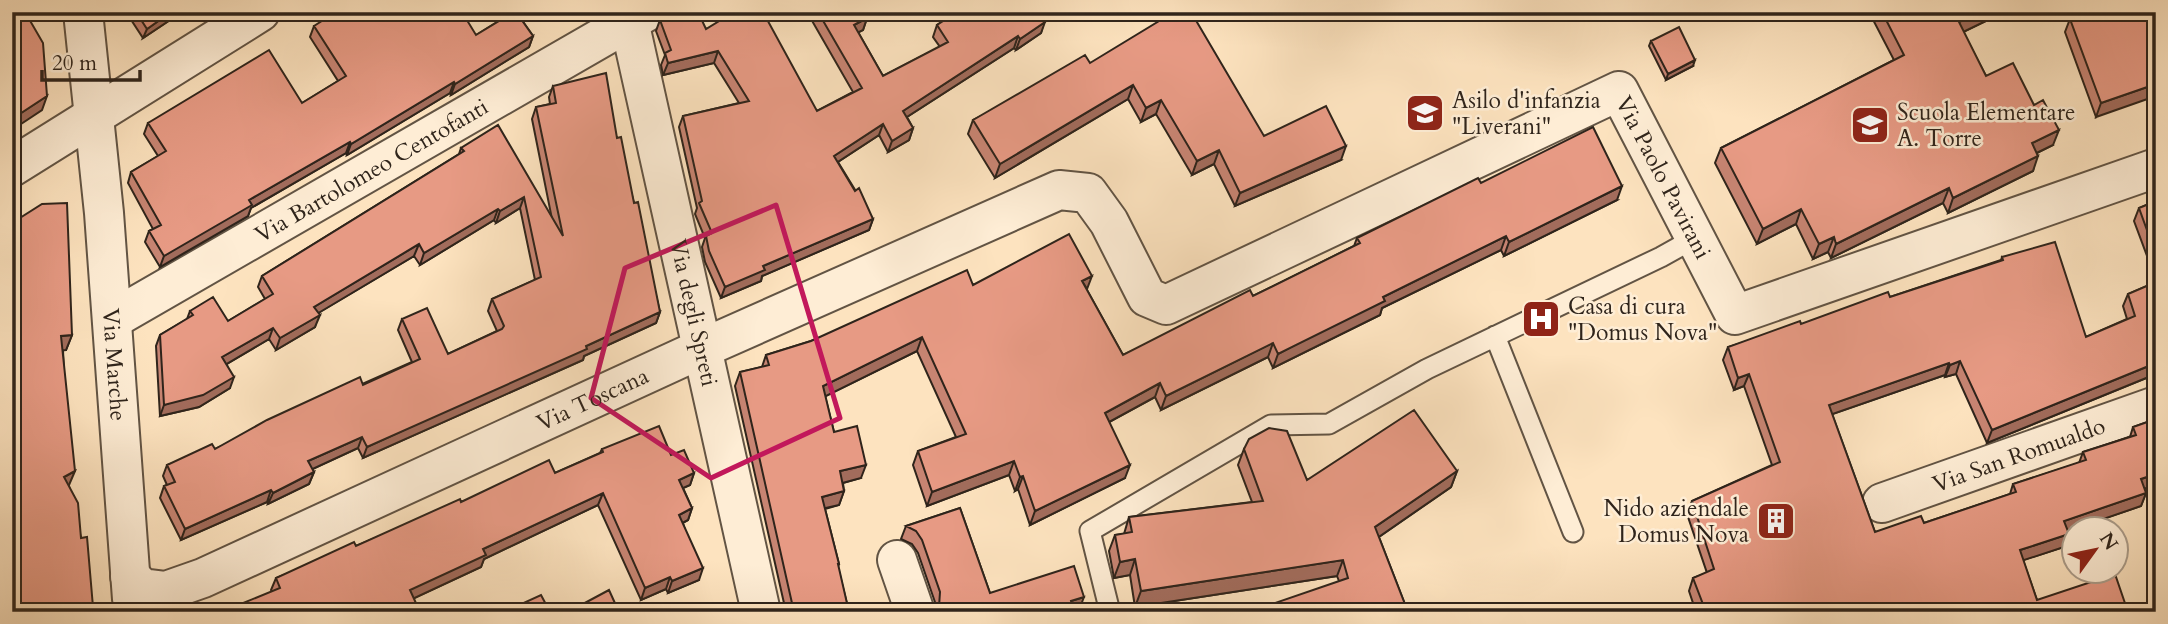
<svg xmlns="http://www.w3.org/2000/svg" width="2168" height="624" font-family="Cardo,serif">
<rect width="100%" height="100%" fill="#fde3bf"/>
<filter id="stains"><feTurbulence type="fractalNoise" baseFrequency=".00286" numOctaves="4"/><feColorMatrix values="0 0 0 0 .2 0 0 0 0 .09 0 0 0 0 .02 0 0 0 .5 -.17"/></filter>
<radialGradient id="worn" r=".72"><stop offset=".6" stop-color="#630" stop-opacity="0"/><stop offset="1" stop-color="#630" stop-opacity=".3"/></radialGradient>
<g fill="none" stroke-linecap="round" stroke-linejoin="round">
<defs>
<path id="service" d="M 1495,336 L 1573,532
M 1110,612 L 1090,531 L 1271,425 L 1329,424 L 1427,369 L 1661,257 L 1695,238"/>
<g id="minor">
<path id="s1" d="M 83,12 L 104,213 L 132,599"/>
<path id="s2" d="M 627,12 L 761,612"/>
<path d="M 12,167 L 260,12"/>
<path id="s3" d="M 113,319 L 646,12"/>
<path id="s4" d="M 1882,503 L 2156,406"/>
<path d="M 897,560 L 915,612"/>
<path id="s5" d="M 130,576 L 142,588 L 166,591 L 203,578 L 703,348 L 1059,190 L 1088,193 L 1109,222 L 1147,297 L 1166,305 L 1619,91 L 1735,315 L 2156,168"/>
</g>
</defs>
<use href="#service" stroke="#625444" stroke-width="23"/>
<use href="#minor" stroke="#625444" stroke-width="42"/>
<use href="#service" stroke="#feedd5" stroke-width="19"/>
<use href="#minor" stroke="#feedd5" stroke-width="38"/>
</g>
<path fill="#c78472" stroke="#2f241b" stroke-width="2" d="M 126,12 L 182,12 L 143,38 Z
M 513,12 L 525,12 L 519,16 L 533,36 L 529,47 L 451,95 L 450,93 L 347,155 L 346,153 L 251,208 L 248,216 L 160,267 L 145,242 L 149,231 L 153,229 L 128,183 L 131,172 L 158,156 L 144,134 L 148,123 L 302,103 L 338,81 L 310,37 L 314,26 L 476,35 Z
M 807,12 L 864,12 L 867,18 L 863,30 L 858,32 L 883,76 L 940,47 L 933,37 L 937,25 L 957,12 L 1059,12 L 1044,22 L 1041,33 L 1016,50 L 1014,48 L 907,117 L 913,128 L 909,140 L 888,152 L 879,135 L 838,162 L 873,219 L 869,230 L 762,276 L 761,281 L 721,298 L 705,262 L 702,247 L 705,238 L 695,214 L 697,208 L 679,127 L 683,116 L 739,103 L 714,63 L 663,75 L 661,65 L 665,55 L 656,31 L 660,20 L 706,29 L 817,111 L 853,92 Z
M 1869,12 L 1995,12 L 1994,17 L 1963,32 L 1986,76 L 2053,145 L 2037,153 L 2033,171 L 1948,213 L 1943,203 L 1831,258 L 1828,252 L 1813,259 L 1796,224 L 1757,244 L 1715,163 L 1721,148 L 1894,60 Z
M 2156,12 L 2096,117 L 2065,32 L 2070,19 Z
M 1651,41 L 1693,66 L 1666,80 L 1649,46 Z
M 1090,63 L 1264,136 L 1341,160 L 1235,206 L 1214,164 L 1192,175 L 1156,114 L 1141,122 L 1128,99 L 995,178 L 968,134 L 973,120 Z
M 553,86 L 617,138 L 634,203 L 660,312 L 656,323 L 584,356 L 583,360 L 363,458 L 358,448 L 312,469 L 314,472 L 309,484 L 268,504 L 267,502 L 181,540 L 160,498 L 164,486 L 167,485 L 163,476 L 167,465 L 215,449 L 412,362 L 398,330 L 402,319 L 448,354 L 497,331 L 488,311 L 492,299 L 535,280 L 520,208 L 496,223 L 494,220 L 420,265 L 414,256 L 318,313 L 315,327 L 276,350 L 269,339 L 227,364 L 230,388 L 199,407 L 160,416 L 156,346 L 160,335 L 187,319 L 190,311 L 228,321 L 265,299 L 258,287 L 262,276 L 459,154 L 461,148 L 552,219 L 532,119 L 536,107 L 550,104 L 549,97 Z
M 1481,183 L 1617,200 L 1504,256 L 1501,250 L 1382,308 L 1380,315 L 1273,368 L 1268,357 L 1161,410 L 1155,397 L 1109,422 L 1125,478 L 1030,525 L 1018,489 L 1015,491 L 1009,475 L 927,506 L 913,465 L 918,451 L 956,437 L 917,351 L 825,396 L 834,432 L 861,478 L 843,483 L 844,491 L 839,505 L 825,509 L 839,564 L 838,567 L 849,612 L 786,612 L 735,386 L 740,372 L 762,367 L 766,355 L 811,341 L 973,285 L 1087,290 L 1123,355 L 1253,296 L 1354,246 L 1357,238 Z
M 2156,201 L 2156,280 L 2134,221 L 2139,208 Z
M 12,223 L 72,335 L 66,350 L 63,350 L 69,486 L 81,538 L 92,612 L 12,612 Z
M 2002,257 L 2086,337 L 2127,319 L 2123,306 L 2128,294 L 2156,282 L 2156,374 L 1987,443 L 1956,374 L 1945,377 L 1945,375 L 1832,414 L 1875,532 L 1924,523 L 2010,494 L 2013,484 L 2079,463 L 2083,452 L 2130,437 L 2133,427 L 2156,419 L 2156,485 L 2144,489 L 2146,493 L 2141,506 L 2067,531 L 2069,534 L 2064,547 L 2023,560 L 2037,600 L 2128,612 L 1696,612 L 1689,591 L 1693,578 L 1707,573 L 1687,514 L 1692,501 L 1772,465 L 1744,386 L 1734,390 L 1723,360 L 1728,347 L 1890,297 L 2001,260 Z
M 602,449 L 671,455 L 694,473 L 690,485 L 683,488 L 692,508 L 688,520 L 683,523 L 699,580 L 668,593 L 666,589 L 641,600 L 598,505 L 484,559 L 481,567 L 414,598 L 272,591 L 271,590 L 276,578 L 356,546 L 461,502 L 555,473 L 600,453 Z
M 1244,449 L 1307,480 L 1457,471 L 1451,487 L 1379,537 L 1408,612 L 1339,581 L 1337,576 L 1135,607 L 1130,575 L 1114,578 L 1109,551 L 1115,535 L 1124,534 L 1129,517 L 1252,502 L 1238,465 Z
M 960,508 L 990,593 L 1079,610 L 1074,612 L 935,612 L 936,605 L 918,553 L 912,544 L 901,539 L 906,526 Z"/>
<path fill="#a26c5c" stroke="#2f241b" stroke-width="2" d="M 171,12 L 182,12 L 143,38 L 147,29 Z
M 1045,12 L 1059,12 L 1037,26 L 1041,15 Z
M 1979,12 L 1995,12 L 1994,17 L 1953,37 L 1959,22 Z
M 867,18 L 863,30 L 850,37 L 854,25 Z
M 1045,22 L 1041,33 L 1016,50 L 1020,39 Z
M 533,36 L 529,47 L 451,95 L 455,84 Z
M 1018,36 L 1014,48 L 899,122 L 903,111 Z
M 718,51 L 714,63 L 663,75 L 668,63 Z
M 1695,60 L 1693,66 L 1666,80 L 1668,74 Z
M 454,82 L 450,93 L 347,155 L 351,144 Z
M 2156,84 L 2156,96 L 2096,117 L 2101,103 Z
M 1133,85 L 1128,99 L 995,178 L 1000,164 Z
M 47,96 L 42,110 L 12,130 L 12,119 Z
M 1161,100 L 1156,114 L 1141,122 L 1146,108 Z
M 883,124 L 879,135 L 830,167 L 834,156 Z
M 913,128 L 909,140 L 888,152 L 892,141 Z
M 2059,130 L 2053,145 L 2026,158 L 2032,143 Z
M 350,142 L 346,153 L 251,208 L 248,216 L 160,267 L 164,256 L 249,200 Z
M 1346,146 L 1341,160 L 1235,206 L 1240,193 Z
M 1219,150 L 1214,164 L 1192,175 L 1197,161 Z
M 2038,156 L 2033,171 L 1948,213 L 1953,198 Z
M 1622,186 L 1617,200 L 1504,256 L 1509,242 Z
M 1949,188 L 1943,203 L 1831,258 L 1836,244 Z
M 524,197 L 520,208 L 496,223 L 500,211 Z
M 498,209 L 494,220 L 420,265 L 424,253 Z
M 1801,209 L 1796,224 L 1757,244 L 1763,229 Z
M 873,219 L 869,230 L 762,276 L 761,281 L 721,298 L 725,287 L 763,266 Z
M 1506,236 L 1501,250 L 1382,308 L 1380,315 L 1273,368 L 1278,354 L 1383,297 Z
M 1834,237 L 1828,252 L 1813,259 L 1819,244 Z
M 419,244 L 414,256 L 310,318 L 314,307 Z
M 1092,276 L 1087,289 L 1082,281 Z
M 660,312 L 656,323 L 584,356 L 583,360 L 363,458 L 367,447 Z
M 320,315 L 315,327 L 276,350 L 280,338 Z
M 273,328 L 269,339 L 218,369 L 222,357 Z
M 72,335 L 66,350 L 56,351 L 61,336 Z
M 922,337 L 917,351 L 818,400 L 823,386 Z
M 1273,343 L 1268,357 L 1161,410 L 1166,396 Z
M 1960,361 L 1956,374 L 1945,377 L 1950,365 Z
M 1949,363 L 1945,375 L 1824,417 L 1829,405 Z
M 2156,363 L 2156,374 L 1987,443 L 1992,430 Z
M 1749,374 L 1744,386 L 1734,390 L 1738,378 Z
M 234,377 L 230,388 L 199,407 L 160,416 L 164,405 Z
M 1160,383 L 1155,397 L 1100,427 L 1105,413 Z
M 362,437 L 358,448 L 304,473 L 308,461 Z
M 1014,461 L 1009,475 L 927,506 L 932,492 Z
M 866,465 L 861,478 L 835,485 L 840,471 Z
M 1130,465 L 1125,478 L 1030,525 L 1035,511 Z
M 75,471 L 69,485 L 59,492 L 64,477 Z
M 1457,471 L 1451,487 L 1370,543 L 1375,527 Z
M 314,472 L 309,484 L 268,504 L 273,493 Z
M 694,473 L 690,485 L 674,492 L 679,480 Z
M 2156,474 L 2156,485 L 2137,491 L 2141,479 Z
M 1023,476 L 1018,489 L 1015,491 L 1020,477 Z
M 271,490 L 267,502 L 181,540 L 185,529 Z
M 844,491 L 839,505 L 817,510 L 822,497 Z
M 603,493 L 598,505 L 484,559 L 481,567 L 406,602 L 410,590 L 483,549 Z
M 2146,493 L 2141,506 L 2060,534 L 2064,521 Z
M 692,508 L 688,520 L 675,527 L 679,515 Z
M 2069,534 L 2064,547 L 2015,563 L 2020,550 Z
M 1135,559 L 1130,575 L 1114,578 L 1120,562 Z
M 1343,560 L 1337,576 L 1135,607 L 1141,591 Z
M 703,568 L 699,580 L 668,593 L 672,581 Z
M 670,577 L 666,589 L 641,600 L 645,588 Z
M 1084,597 L 1079,610 L 1072,612 L 1071,601 Z
M 943,606 L 941,612 L 938,612 L 939,607 Z
M 93,607 L 92,612 L 57,612 Z"/>
<path fill="#e79a84" stroke="#2f241b" stroke-width="2" d="M 12,12 L 25,12 L 43,43 L 47,96 L 12,119 Z
M 136,12 L 171,12 L 147,29 Z
M 336,12 L 462,12 L 476,35 L 514,12 L 516,12 L 533,36 L 455,84 L 454,82 L 351,144 L 350,142 L 249,200 L 252,205 L 164,256 L 149,231 L 161,225 L 131,172 L 166,151 L 148,123 L 269,50 L 302,103 L 346,76 L 314,26 Z
M 669,12 L 698,12 L 706,29 L 734,12 L 763,12 L 817,111 L 862,88 L 818,12 L 864,12 L 867,18 L 854,25 L 883,76 L 948,42 L 937,25 L 957,12 L 1045,12 L 1041,15 L 1045,22 L 1020,39 L 1018,36 L 903,111 L 913,128 L 892,141 L 883,124 L 834,156 L 855,191 L 859,188 L 873,219 L 763,266 L 765,270 L 725,287 L 709,251 L 706,236 L 712,233 L 699,203 L 702,201 L 683,116 L 749,101 L 718,51 L 668,63 L 665,53 L 671,50 L 660,20 Z
M 1174,12 L 1191,12 L 1264,136 L 1326,106 L 1346,146 L 1240,193 L 1219,150 L 1197,161 L 1161,100 L 1146,108 L 1133,85 L 1000,164 L 973,120 L 1085,55 L 1090,63 Z
M 1882,12 L 1979,12 L 1959,22 L 1986,76 L 2013,63 L 2034,105 L 2043,100 L 2059,130 L 2032,143 L 2038,156 L 1953,198 L 1949,188 L 1836,244 L 1834,237 L 1819,244 L 1801,209 L 1763,229 L 1721,148 L 1904,55 Z
M 2087,12 L 2156,12 L 2156,84 L 2101,103 L 2070,19 Z
M 1679,27 L 1695,60 L 1668,74 L 1651,41 Z
M 606,73 L 617,138 L 621,137 L 634,203 L 638,202 L 660,312 L 586,346 L 587,349 L 367,447 L 362,437 L 308,461 L 314,472 L 273,493 L 271,490 L 185,529 L 164,486 L 175,482 L 167,465 L 212,444 L 215,449 L 267,420 L 360,377 L 363,385 L 420,359 L 402,319 L 427,308 L 448,354 L 502,329 L 504,326 L 492,299 L 541,277 L 524,197 L 500,211 L 498,209 L 424,253 L 419,244 L 314,307 L 320,315 L 280,338 L 273,328 L 222,357 L 234,377 L 203,395 L 164,405 L 160,335 L 193,315 L 190,311 L 213,297 L 228,321 L 273,294 L 262,276 L 464,151 L 461,148 L 498,125 L 563,236 L 536,107 L 556,103 L 553,86 Z
M 1593,127 L 1622,186 L 1509,242 L 1506,236 L 1383,297 L 1385,301 L 1278,354 L 1273,343 L 1166,396 L 1160,383 L 1105,413 L 1130,465 L 1035,511 L 1023,476 L 1020,477 L 1014,461 L 932,492 L 918,451 L 966,434 L 922,337 L 823,386 L 834,432 L 857,426 L 866,465 L 840,471 L 844,491 L 822,497 L 839,564 L 838,564 L 849,612 L 794,612 L 740,372 L 769,365 L 766,355 L 811,341 L 967,270 L 973,285 L 1069,234 L 1092,276 L 1082,281 L 1123,355 L 1250,290 L 1253,296 L 1360,243 L 1357,238 L 1478,178 L 1481,183 Z
M 2156,201 L 2156,255 L 2139,208 Z
M 67,203 L 72,335 L 61,336 L 75,471 L 64,477 L 78,503 L 81,538 L 87,537 L 93,607 L 57,611 L 57,610 L 37,612 L 12,612 L 12,362 L 18,361 L 15,279 L 12,281 L 12,223 L 42,204 Z
M 2055,242 L 2086,337 L 2135,316 L 2128,294 L 2156,282 L 2156,363 L 1992,430 L 1960,361 L 1950,365 L 1949,363 L 1829,405 L 1875,532 L 1921,516 L 1924,523 L 2016,492 L 2013,484 L 2086,460 L 2083,452 L 2136,435 L 2133,427 L 2156,419 L 2156,474 L 2141,479 L 2146,493 L 2064,521 L 2069,534 L 2020,550 L 2037,600 L 2115,574 L 2128,612 L 1769,612 L 1768,609 L 1753,612 L 1706,612 L 1693,578 L 1714,569 L 1692,501 L 1780,462 L 1749,374 L 1738,378 L 1728,347 L 1800,321 L 1801,324 L 1888,292 L 1890,297 L 2003,260 L 2002,257 Z
M 1414,410 L 1457,471 L 1375,527 L 1408,612 L 1249,612 L 1348,578 L 1343,560 L 1141,591 L 1135,559 L 1120,562 L 1115,535 L 1132,532 L 1129,517 L 1263,501 L 1244,449 L 1249,439 L 1269,428 L 1287,431 L 1307,480 Z
M 659,426 L 671,455 L 684,450 L 694,473 L 679,480 L 692,508 L 679,515 L 703,568 L 672,581 L 670,577 L 645,588 L 603,493 L 483,549 L 486,555 L 410,590 L 420,612 L 221,612 L 280,588 L 276,578 L 354,542 L 356,546 L 460,499 L 461,502 L 549,460 L 555,473 L 603,452 L 602,449 Z
M 960,508 L 990,593 L 1074,566 L 1084,597 L 1071,601 L 1074,612 L 946,612 L 943,606 L 939,607 L 940,592 L 922,540 L 916,531 L 906,526 Z
M 609,590 L 619,612 L 568,612 Z
M 541,595 L 550,612 L 504,612 Z"/>
<path fill="none" stroke="#c2185b" stroke-width="5" stroke-linejoin="round" d="M 776,205 L 840,418 L 711,478 L 591,398 L 625,268 Z"/>
<defs>
<symbol id="school-square" viewBox="-11 -11 22 22"><rect x="-9" y="-9" width="18" height="18" rx="4" fill="#8f2418" stroke="#feedd5"/><path d="M0-5L7-2L0 1L-7-2ZM-4 1L0 2.5L4 1V4Q0 6-4 4Z" fill="#fff"/></symbol>
<symbol id="hospital-square" viewBox="-11 -11 22 22"><rect x="-9" y="-9" width="18" height="18" rx="4" fill="#8f2418" stroke="#feedd5"/><path d="M-5-5h3v3.5h4V-5h3V5h-3V1.5h-4V5h-3Z" fill="#fff"/></symbol>
<symbol id="building-square" viewBox="-11 -11 22 22"><rect x="-9" y="-9" width="18" height="18" rx="4" fill="#8f2418" stroke="#feedd5"/><path d="M-4-6H4V6H1V3H-1V6H-4ZM-2.5-4.3h1.7v1.8h-1.7ZM.8-4.3h1.7v1.8H.8ZM-2.5-1h1.7V.8h-1.7ZM.8-1h1.7V.8H.8Z" fill="#fff"/></symbol>
</defs>
<g fill-rule="evenodd">
<use href="#school-square" x="1403" y="91" width="44" height="44"/>
<use href="#school-square" x="1848" y="103" width="44" height="44"/>
<use href="#hospital-square" x="1519" y="297" width="44" height="44"/>
<use href="#building-square" x="1754" y="499" width="44" height="44"/>
</g>
<g text-anchor="middle" dominant-baseline="central" stroke-width="5" stroke-linejoin="round" paint-order="stroke">
<g font-size="23" fill="#2f241b" stroke="#feedd5" text-anchor="start">
<text x="1452" y="100">Asilo d'infanzia<tspan x="1452" dy="26">"Liverani"</tspan></text>
<text x="1897" y="112">Scuola Elementare<tspan x="1897" dy="26">A. Torre</tspan></text>
<text x="1568" y="306">Casa di cura<tspan x="1568" dy="26">"Domus Nova"</tspan></text>
<text x="1749" y="508" text-anchor="end">Nido aziendale<tspan x="1749" dy="26">Domus Nova</tspan></text>
</g>
<g font-size="23" fill="#2f241b" stroke="#feedd5">
<text stroke="none"><textPath href="#s3" startOffset="298">Via Bartolomeo Centofanti</textPath></text>
<text stroke="none"><textPath href="#s5" startOffset="1788">Via Paolo Pavirani</textPath></text>
<text stroke="none"><textPath href="#s2" startOffset="308">Via degli Spreti</textPath></text>
<text stroke="none"><textPath href="#s1" startOffset="354">Via Marche</textPath></text>
<text stroke="none"><textPath href="#s5" startOffset="509">Via Toscana</textPath></text>
<text stroke="none"><textPath href="#s4" startOffset="145">Via San Romualdo</textPath></text>
</g>
</g>
<rect width="2168" height="624" fill="none" stroke="#fde3bf" stroke-width="42"/>
<rect x="14" y="14" width="2140" height="596" fill="none" stroke="#2f241b" stroke-width="3.5"/>
<rect x="21" y="21" width="2126" height="582" fill="none" stroke="#2f241b" stroke-width="2"/>
<g transform="translate(2095 550) rotate(57)"><circle r="33" fill="#feedd5" stroke="#ab9d8b" stroke-width="2"/>
<path d="M0-5L12 26L0 18L-12 26Z" fill="#8f2418"/>
<text y="-10" font-size="19" font-weight="bold" text-anchor="middle" fill="#2f241b">N</text>
</g>
<path d="M42 70v10h98v-10" fill="none" stroke="#2f241b" stroke-width="3.5"/>
<text x="52" y="70" font-size="21" fill="#2f241b" stroke="#feedd5" stroke-width="5" paint-order="stroke">20 m</text>
<rect width="100%" height="100%" filter="url(#stains)"/>
<rect width="100%" height="100%" fill="url(#worn)"/>
</svg>
